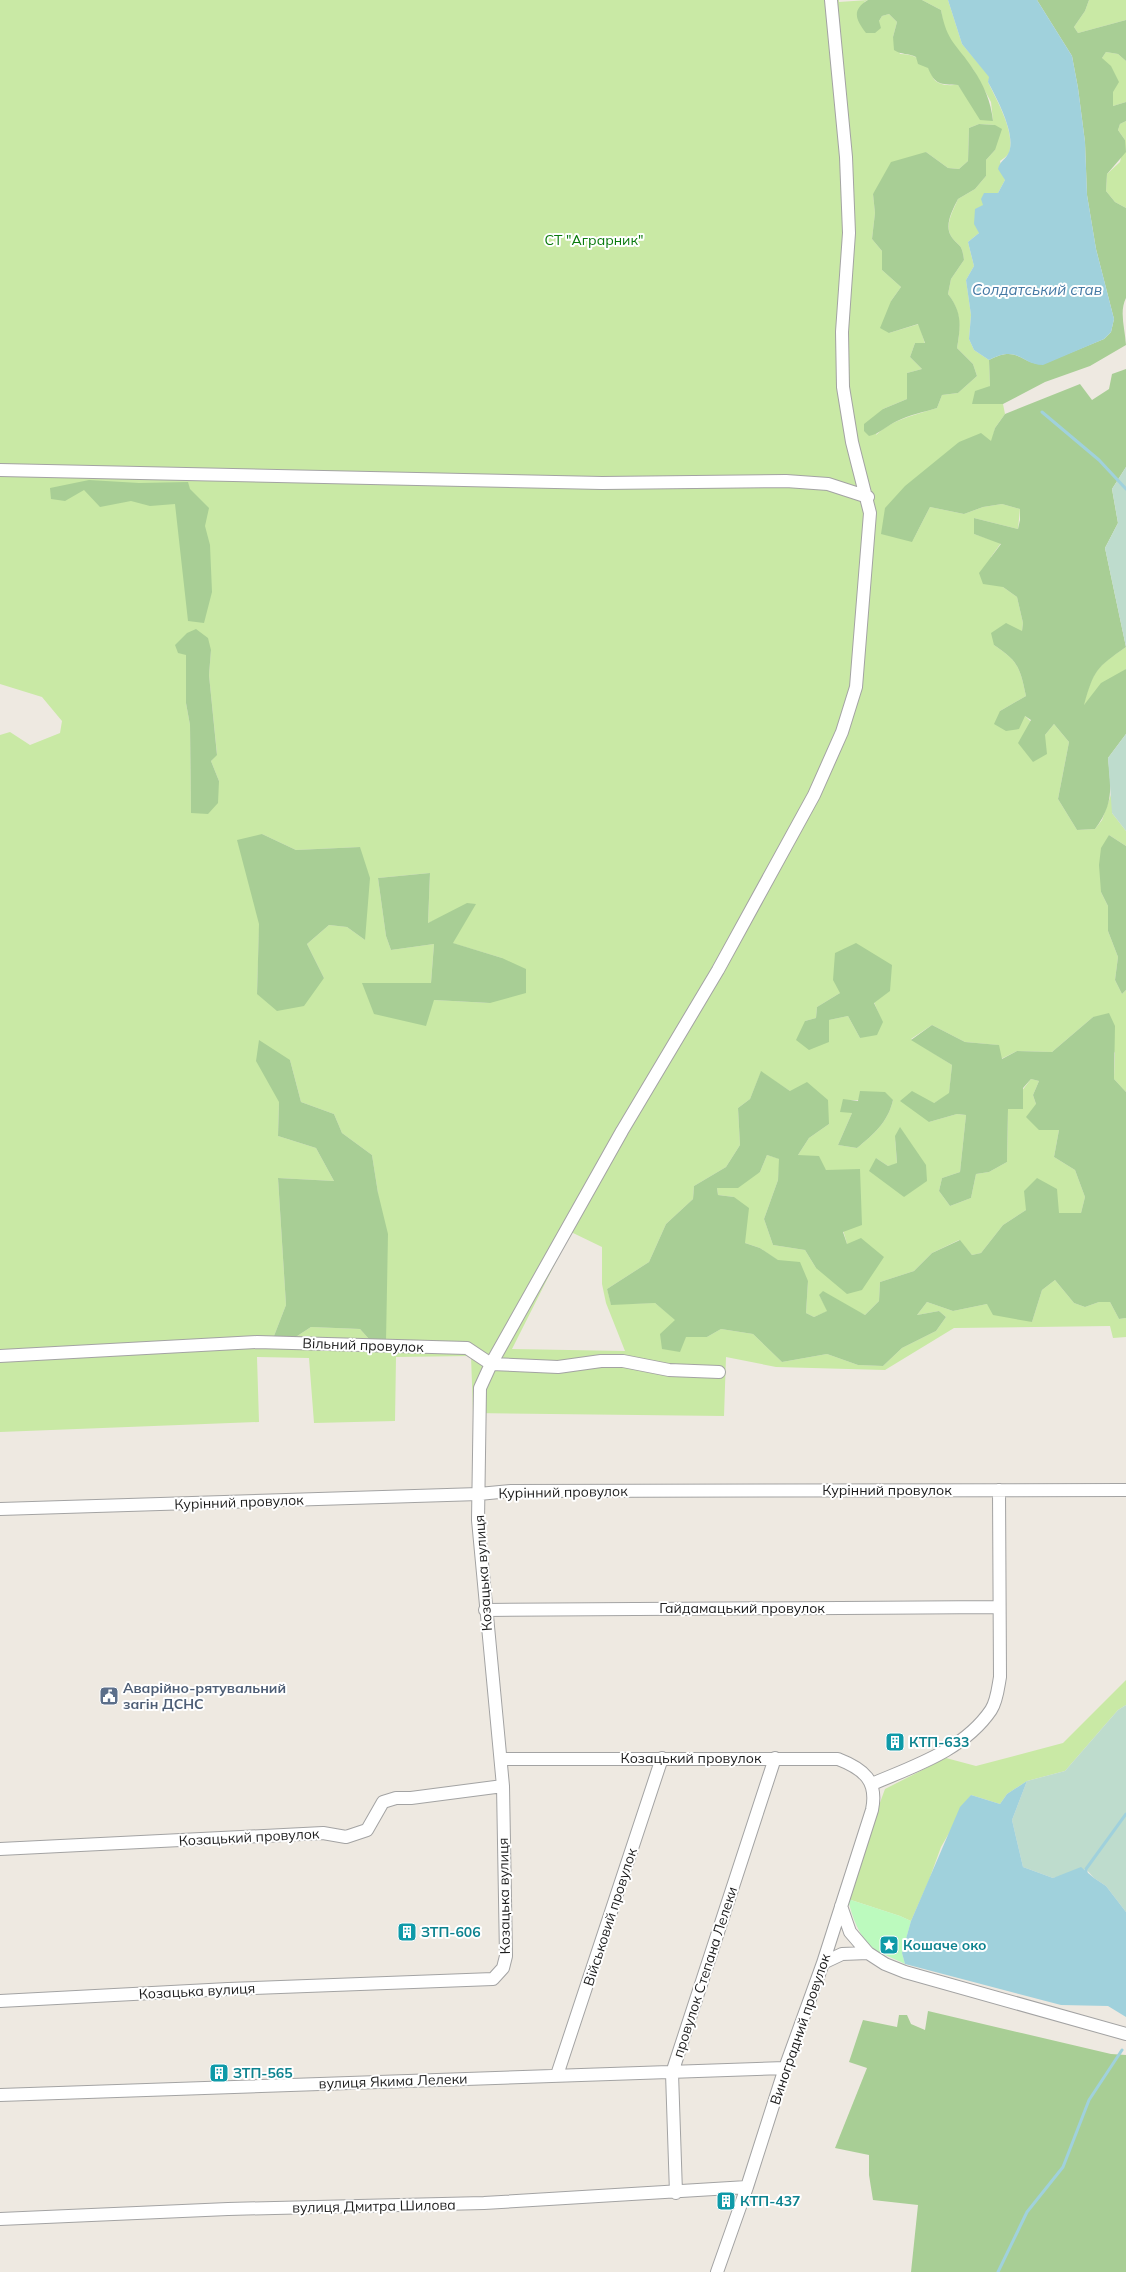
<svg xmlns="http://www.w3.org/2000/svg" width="1126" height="2272" font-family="Mulish,sans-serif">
<rect width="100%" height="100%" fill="#eee9e1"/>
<path fill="#c9e9a5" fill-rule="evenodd" d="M 0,0 L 839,0 L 839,2 L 868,0 L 864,2 L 879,21 L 882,16 L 889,14 L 897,22 L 893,37 L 900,54 C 911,54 923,58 929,69 C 933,75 932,80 939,83 C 944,86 952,85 958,85 L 968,99 L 993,121 L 991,102 L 973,69 L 955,48 L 944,28 L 941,10 L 922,0 L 948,0 L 962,44 L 990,77 L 988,82 C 996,99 1016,133 1009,153 C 1007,156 1003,159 1000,161 L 1005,180 L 998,193 L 991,194 L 983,205 L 979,233 L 968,242 L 974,266 L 966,280 L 971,315 L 969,339 L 974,350 L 989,360 L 990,386 L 972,404 L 1003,404 L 1005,414 L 995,428 L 992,441 L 959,442 L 912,542 L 930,507 L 964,514 L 983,507 L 1002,504 L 1020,509 L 1018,529 L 974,518 L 974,534 L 1001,543 L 991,557 L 1003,587 L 1017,597 L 1023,623 L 1022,631 L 994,645 C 1018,661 1020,667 1026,696 L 1000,711 L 1025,716 L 1045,735 L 1054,724 L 1069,742 L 1058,799 L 1077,830 L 1095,829 L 1102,820 L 1112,792 L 1112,813 L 1126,831 L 1126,846 L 1109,835 L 1101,892 L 1108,906 L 1108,931 L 1118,957 L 1115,980 L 1122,994 L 1126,990 L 1126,1092 L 1114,1079 L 1115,1053 L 1093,1017 L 1052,1052 L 1017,1051 L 1001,1059 L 998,1045 L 965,1042 L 932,1025 L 911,1039 L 952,1065 L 949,1094 L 934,1103 L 929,1122 L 957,1114 L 966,1115 L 960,1172 L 942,1178 L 939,1191 L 950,1206 L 971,1198 L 976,1174 L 989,1172 L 1007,1162 L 1008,1109 L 1031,1079 L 1039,1081 L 1033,1095 L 1036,1104 L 1059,1130 L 1054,1157 L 1075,1170 L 1085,1197 L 1081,1213 L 1059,1213 L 1026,1210 L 1003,1225 L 981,1253 L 972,1255 L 959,1240 L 932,1253 L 914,1271 L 880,1282 L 879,1301 L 865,1315 L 819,1295 L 828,1311 L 814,1317 L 806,1313 L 808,1281 L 760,1248 L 745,1243 L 734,1197 L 718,1195 L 717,1188 L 760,1172 L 767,1155 L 780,1159 L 778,1180 L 764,1219 L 773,1245 L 805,1250 L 816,1268 L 847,1244 L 826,1170 L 798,1155 L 809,1138 L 829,1124 L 790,1091 L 761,1072 L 750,1099 L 738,1108 L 740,1145 L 726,1167 L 694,1186 L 693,1199 L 666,1224 L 649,1262 L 607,1289 L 611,1304 L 655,1303 L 676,1320 L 686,1337 L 707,1337 L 721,1329 L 753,1334 L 782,1362 L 827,1354 L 858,1365 L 883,1366 L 902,1348 L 936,1331 L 946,1317 L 939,1311 L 917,1315 L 927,1302 L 953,1311 L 987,1304 L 1032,1322 L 1042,1290 L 1055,1280 L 1074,1303 L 1085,1307 L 1099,1302 L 1110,1302 L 1119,1319 L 1126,1318 L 1126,1337 L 1113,1338 L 1110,1326 L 954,1328 L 885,1370 L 776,1367 L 726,1357 L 724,1416 L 473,1413 L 471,1356 L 396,1357 L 395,1421 L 314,1423 L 309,1358 L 257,1357 L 259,1422 L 0,1432 L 0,735 L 10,732 L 30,745 L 60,733 L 62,721 L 42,697 L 0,684 ZM 979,124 L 995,125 L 995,150 L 986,160 L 986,176 L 975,189 L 958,199 C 954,209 944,225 951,236 C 959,248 962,242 964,260 L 951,279 L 948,294 C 961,311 961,326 957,348 L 973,364 L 977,376 L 958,393 L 942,395 L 937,408 C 915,415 893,419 876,435 L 883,409 L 907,399 L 907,373 L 922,369 L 910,357 L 915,343 L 925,344 L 919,324 L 889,333 L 891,301 L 901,287 L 882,270 L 882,251 L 872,239 L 875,213 L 873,194 L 926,152 L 948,168 L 959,169 L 968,161 L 969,128 ZM 211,650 L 209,675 L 217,754 L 211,761 L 219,781 L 191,813 L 190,725 L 186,703 L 186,654 ZM 262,834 L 296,850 L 360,847 L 365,940 L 347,927 L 329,925 L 307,944 L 324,978 L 257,994 ZM 430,873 L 428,923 L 475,904 L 452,943 L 502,958 L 490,1003 L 434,1000 L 431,983 L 434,944 L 391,950 L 386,936 L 378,878 ZM 840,993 L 874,1002 L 882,1022 L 860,1038 L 848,1016 L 829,1020 L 829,1042 L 805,1021 L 816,1018 L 817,1007 ZM 290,1060 L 301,1102 L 334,1114 L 342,1133 L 372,1155 L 378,1193 L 369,1339 L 360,1329 L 311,1327 L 288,1342 L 274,1336 L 286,1305 L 278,1178 L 334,1181 L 316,1148 L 278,1136 L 279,1102 ZM 843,1100 L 893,1100 C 888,1122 874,1134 857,1148 L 838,1145 L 852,1113 ZM 895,1136 L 904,1197 L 876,1158 L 888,1166 L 897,1164 ZM 571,1232 L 602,1247 L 602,1284 L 606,1303 L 625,1351 L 512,1349 Z
M 1089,0 L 1126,0 L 1126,20 L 1078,33 L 1074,27 L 1085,11 Z
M 1106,52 L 1118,54 L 1126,61 L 1126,102 L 1113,106 L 1113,92 L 1102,58 Z
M 1126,121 L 1126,208 L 1115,202 L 1106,191 L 1107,174 L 1120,162 L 1125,140 L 1118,130 L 1120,124 Z
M 1126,647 L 1126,669 L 1083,706 C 1094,670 1095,668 1126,647 Z
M 1126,1680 L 1126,1705 L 1118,1710 L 1065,1771 L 1027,1781 L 1007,1794 L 1000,1804 L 971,1795 L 941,1847 L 929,1880 L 911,1921 L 900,1916 L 848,1899 L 864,1846 L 885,1789 L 946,1758 L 976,1766 L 1063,1743 Z"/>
<path fill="#a8ce95" d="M 868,0 L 922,0 L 941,10 C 947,43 957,44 973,69 C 984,85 991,102 993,121 L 980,120 L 958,85 C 940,84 935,85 928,68 L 918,64 L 916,57 C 909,53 901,55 894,50 L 893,37 L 897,22 L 889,14 L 882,16 L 879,21 L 881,28 L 875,33 L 866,33 C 856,20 851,10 868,0 Z
M 1037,0 L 1089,0 L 1085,11 L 1074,27 L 1078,33 L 1126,20 L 1126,61 L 1118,54 L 1106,52 L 1102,58 L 1111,66 L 1119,82 L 1113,92 L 1113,106 L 1126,102 L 1126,121 L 1120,124 L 1118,130 L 1125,140 L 1126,152 L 1107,174 L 1106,191 L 1115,202 L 1126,208 L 1126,298 C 1119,312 1125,328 1126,345 L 1090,366 L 1045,382 L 1003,404 L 972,404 L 975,391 L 990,386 L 989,360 C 1019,344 1021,365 1043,364 L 1104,339 L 1111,332 L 1114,319 L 1096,249 L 1087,195 L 1085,142 L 1078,88 L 1072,56 Z
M 979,124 L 995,125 L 1002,129 L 995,150 L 986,160 L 986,176 L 975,189 L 958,199 C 953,209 944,225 951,236 C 959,248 962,242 964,260 L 951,279 L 948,294 C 962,312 961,325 957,348 L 973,364 L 977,376 L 958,393 L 942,395 L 937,408 C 924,412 909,415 897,421 C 888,425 879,434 869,436 L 864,431 L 864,424 L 883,409 L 907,399 L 907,373 L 922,369 L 910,357 L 915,343 L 925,343 L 918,324 L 889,333 L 880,328 L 891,301 L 901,287 L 882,270 L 882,251 L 872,239 L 875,213 L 873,194 L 891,162 L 926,152 L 948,168 L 959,169 L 968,161 L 969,128 Z
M 1126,369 L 1126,467 L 1112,489 L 1118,523 L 1105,548 L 1126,647 C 1096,668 1094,670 1084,705 L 1101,683 L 1126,669 L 1126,734 L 1108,758 C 1111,787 1114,804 1095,829 L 1077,830 L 1058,799 L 1069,742 L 1054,724 L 1045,735 L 1047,754 L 1033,762 L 1018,743 L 1031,720 L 1025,716 L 1019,729 L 1006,731 L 994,724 L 1000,711 L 1026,696 C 1020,667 1018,661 994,645 L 991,633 L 1006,623 L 1022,631 L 1023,623 L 1017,597 L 1003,587 L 983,584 L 979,573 L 1001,544 L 974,534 L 974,518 L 1018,529 L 1020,520 L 1020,509 L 1002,504 L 983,507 L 964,514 L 930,507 L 912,542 L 881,534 L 885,508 L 905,486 L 959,442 L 981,433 L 991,441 L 995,428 L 1005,414 L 1080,384 L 1092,400 L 1109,389 L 1112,374 Z
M 89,480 L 139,483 L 188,482 L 190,489 L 209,508 L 205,526 L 210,545 L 212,592 L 204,623 L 188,621 L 175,504 L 150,506 L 131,501 L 100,507 L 84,490 L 65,501 L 51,499 L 50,488 Z
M 196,629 L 208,638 L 211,650 L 209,675 L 217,755 L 211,761 L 219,781 L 218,803 L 208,814 L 191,813 L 190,725 L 186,703 L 186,655 L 178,653 L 175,645 L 187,633 Z
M 262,834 L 296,850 L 360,847 L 370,878 L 365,940 L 347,927 L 329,925 L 307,944 L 324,978 L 304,1006 L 277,1011 L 257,994 L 259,924 L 237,840 Z
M 1109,835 L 1126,846 L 1126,990 L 1122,994 L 1115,980 L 1118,957 L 1108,931 L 1108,906 L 1101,892 L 1099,865 L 1101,848 Z
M 430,873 L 428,923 L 467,903 L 476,904 L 453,943 L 502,958 L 526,969 L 526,993 L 490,1003 L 434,1000 L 426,1026 L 374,1014 L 362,983 L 431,983 L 434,944 L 391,950 L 386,936 L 378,878 Z
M 856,943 L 892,965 L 890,991 L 874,1003 L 883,1022 L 877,1035 L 860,1038 L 848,1016 L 829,1020 L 829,1042 L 809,1050 L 796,1040 L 805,1021 L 816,1018 L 817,1007 L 840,993 L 833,980 L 835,953 Z
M 1109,1013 L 1115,1026 L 1114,1079 L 1126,1092 L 1126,1318 L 1119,1319 L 1110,1302 L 1099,1302 L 1085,1307 L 1074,1303 L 1055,1280 L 1042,1290 L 1032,1322 L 993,1315 L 987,1304 L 953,1311 L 927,1302 L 917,1315 L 939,1311 L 946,1317 L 936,1331 L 902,1348 L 883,1366 L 858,1365 L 827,1354 L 782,1362 L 753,1334 L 721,1329 L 707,1337 L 686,1337 L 680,1352 L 662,1349 L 660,1334 L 675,1320 L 655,1303 L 611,1305 L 607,1289 L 649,1262 L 666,1224 L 693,1199 L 694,1186 L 726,1167 L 740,1145 L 738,1108 L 750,1099 L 761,1071 L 790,1091 L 807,1082 L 828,1100 L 829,1124 L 809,1138 L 798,1155 L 819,1156 L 826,1170 L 860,1169 L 862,1225 L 843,1232 L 847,1244 L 861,1238 L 884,1257 L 862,1290 L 847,1294 L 816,1268 L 805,1250 L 773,1245 L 764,1219 L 778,1180 L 779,1159 L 767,1155 L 760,1172 L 738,1188 L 717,1188 L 718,1195 L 734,1197 L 749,1208 L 745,1243 L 760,1248 L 778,1260 L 800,1262 L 808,1281 L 806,1313 L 814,1317 L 827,1311 L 819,1295 L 823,1291 L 865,1315 L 879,1301 L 880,1282 L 914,1271 L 932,1253 L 960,1240 L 972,1255 L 981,1253 L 1003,1225 L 1026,1210 L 1024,1191 L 1037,1178 L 1057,1189 L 1059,1213 L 1081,1213 L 1085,1197 L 1075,1170 L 1054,1157 L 1059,1130 L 1039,1130 L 1026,1117 L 1036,1104 L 1033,1095 L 1039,1081 L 1031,1079 L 1023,1088 L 1023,1109 L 1008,1109 L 1007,1162 L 989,1172 L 976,1174 L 971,1198 L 950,1206 L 939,1191 L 942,1178 L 960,1172 L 966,1115 L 957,1114 L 929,1122 L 900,1101 L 912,1091 L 934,1103 L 949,1093 L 952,1065 L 911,1040 L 932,1025 L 965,1042 L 999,1045 L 1002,1059 L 1017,1051 L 1052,1052 L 1093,1017 Z
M 259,1040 L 290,1060 L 301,1102 L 334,1114 L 342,1133 L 372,1155 L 378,1193 L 388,1234 L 386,1342 L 369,1339 L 360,1329 L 311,1327 L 288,1342 L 274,1336 L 286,1305 L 278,1178 L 334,1181 L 316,1148 L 278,1136 L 279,1102 L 256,1061 Z
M 860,1091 L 885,1092 L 893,1100 C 888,1122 874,1134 857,1148 L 838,1145 L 852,1113 L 840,1112 L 843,1099 L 858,1101 Z
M 900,1127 L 926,1165 L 927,1181 L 904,1197 L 869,1171 L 876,1158 L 888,1166 L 897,1163 L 895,1136 Z
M 928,2011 L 1111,2054 L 1126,2055 L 1126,2272 L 911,2272 L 918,2205 L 873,2200 L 869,2175 L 869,2155 L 835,2148 L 867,2068 L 849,2062 L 863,2020 L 897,2027 L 899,2015 L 907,2015 L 911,2024 L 925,2030 Z"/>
<path fill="#bedccd" d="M 1126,467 L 1126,647 L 1105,548 L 1118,523 L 1112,489 Z
M 1126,734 L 1126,831 L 1112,813 L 1108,758 Z
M 1126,1705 L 1126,1912 L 1106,1886 L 1094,1878 L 1086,1869 L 1053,1878 L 1023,1867 L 1012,1820 L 1027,1781 L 1065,1771 L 1118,1710 Z"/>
<path fill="#bcfabe" d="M 848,1899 L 900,1916 L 911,1921 L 902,1953 L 905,1964 C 897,1960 880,1953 874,1949 C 859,1937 852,1917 848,1899 Z"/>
<path fill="#a0d1dc" d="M 948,0 L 1037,0 L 1072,56 L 1078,88 L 1085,142 L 1087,195 L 1096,249 L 1114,319 L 1111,332 L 1104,339 L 1043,365 C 1021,365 1019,344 989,360 L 974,350 L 969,339 L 971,315 L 966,280 L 974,266 L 968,242 L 979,233 L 974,224 L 975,209 L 983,205 L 981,199 L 984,193 L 998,193 L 1005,180 L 998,169 C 1000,161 1005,160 1008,154 C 1018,137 996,97 988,82 L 989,77 L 962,44 Z
M 1027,1781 L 1012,1820 L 1023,1867 L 1053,1878 L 1081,1867 L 1094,1878 L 1106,1886 L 1126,1912 L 1126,2017 L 1108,2006 L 1061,2005 L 905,1964 L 902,1953 L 911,1921 L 960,1807 L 971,1795 L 1000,1804 L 1007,1794 Z"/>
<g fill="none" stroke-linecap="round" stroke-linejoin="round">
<path stroke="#a0d1dc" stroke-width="3" d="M 1042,412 L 1099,460 L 1126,489
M 1086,1873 L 1086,1869 L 1126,1814
M 998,2272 L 1027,2212 L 1063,2167 L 1089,2100 L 1122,2050"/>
<defs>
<path id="minor" d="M 0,470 L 602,483 L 786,481 L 828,484 L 868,497
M 0,1356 L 257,1342 L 467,1348 L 491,1364 L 558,1367 L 601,1361 L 623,1361 L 669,1370 L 719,1372
M 0,1509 L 479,1494 L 511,1491 L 1126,1490
M 485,1610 L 999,1607
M 501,1759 L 838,1759 C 864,1769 878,1781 872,1810 L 823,1963 L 785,2068 L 747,2187 L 717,2272
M 872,1784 C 914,1766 964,1750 991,1710 C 997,1701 998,1688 1000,1677 L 999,1490
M 0,1849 L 323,1833 L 346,1837 L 367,1830 L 383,1802 L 396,1798 L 411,1798 L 503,1786
M 841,1906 L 850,1932 L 868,1953
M 823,1963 L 842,1954 L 868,1953 L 885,1964 L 905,1972 L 1126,2034
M 0,2001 L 228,1989 L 493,1979 L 503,1968 L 506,1956 L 503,1786 L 478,1520 L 480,1388 L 491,1364 L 622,1131 L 718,970 L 814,795 L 842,732 L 856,687 L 870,513 L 852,442 L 843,387 L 842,332 L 849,233 L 846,157 L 831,0
M 557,2075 L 662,1758
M 0,2095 L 785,2068
M 676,2193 L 672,2073 L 775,1758
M 0,2219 L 228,2209 L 484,2203 L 747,2187"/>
</defs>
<use href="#minor" stroke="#a3a3a3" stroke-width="14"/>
<use href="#minor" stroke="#fff" stroke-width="12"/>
</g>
<defs>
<symbol id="civic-square" viewBox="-11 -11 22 22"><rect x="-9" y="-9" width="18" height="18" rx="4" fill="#5c6f8a" stroke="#fff"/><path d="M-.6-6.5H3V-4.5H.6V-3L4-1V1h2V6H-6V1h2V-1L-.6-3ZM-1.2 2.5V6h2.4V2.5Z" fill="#fff"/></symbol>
<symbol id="building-square" viewBox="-11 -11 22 22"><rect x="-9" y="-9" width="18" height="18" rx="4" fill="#0f9aa8" stroke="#fff"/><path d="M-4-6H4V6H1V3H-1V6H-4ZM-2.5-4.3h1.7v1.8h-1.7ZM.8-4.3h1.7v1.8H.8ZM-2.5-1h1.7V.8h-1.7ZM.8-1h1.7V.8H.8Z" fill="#fff"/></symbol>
<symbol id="sight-square" viewBox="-11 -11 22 22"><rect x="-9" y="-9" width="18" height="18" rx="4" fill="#0f9aa8" stroke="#fff"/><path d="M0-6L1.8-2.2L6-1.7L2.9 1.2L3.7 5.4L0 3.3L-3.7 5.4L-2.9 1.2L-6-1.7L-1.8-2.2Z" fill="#fff"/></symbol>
</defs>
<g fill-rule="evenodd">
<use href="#civic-square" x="98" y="1685" width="22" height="22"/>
<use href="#building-square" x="884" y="1731" width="22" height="22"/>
<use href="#building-square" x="396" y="1921" width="22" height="22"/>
<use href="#sight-square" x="878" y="1934" width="22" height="22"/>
<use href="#building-square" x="208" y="2062" width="22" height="22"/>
<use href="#building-square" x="715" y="2190" width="22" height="22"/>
</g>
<g text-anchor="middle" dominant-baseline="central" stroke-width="4" stroke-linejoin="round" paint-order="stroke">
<g font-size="14" fill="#0a7a0e" stroke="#fff">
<text x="594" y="240">СТ "Аграрник"</text>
</g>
<g font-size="14" fill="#1c1c1c" stroke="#fff">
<text transform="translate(363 1345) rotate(2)">Вільний провулок</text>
<text x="887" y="1490">Курінний провулок</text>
<text transform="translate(563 1492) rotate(-1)">Курінний провулок</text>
<text transform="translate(239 1502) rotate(-2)">Курінний провулок</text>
<text transform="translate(483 1573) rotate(-94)">Козацька вулиця</text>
<text x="742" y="1608">Гайдамацький провулок</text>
<text x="691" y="1758">Козацький провулок</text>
<text transform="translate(249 1837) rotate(-3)">Козацький провулок</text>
<text transform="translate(504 1896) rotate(-91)">Козацька вулиця</text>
<text transform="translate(610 1917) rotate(-72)">Військовий провулок</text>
<text transform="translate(705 1972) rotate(-72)">провулок Степана Лелеки</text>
<text transform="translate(197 1991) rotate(-3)">Козацька вулиця</text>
<text transform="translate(800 2029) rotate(-71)">Виноградний провулок</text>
<text transform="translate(393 2081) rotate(-2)">вулиця Якима Лелеки</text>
<text transform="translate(374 2206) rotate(-1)">вулиця Дмитра Шилова</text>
</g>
<g font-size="14" font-weight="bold" fill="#4e5e75" stroke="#fff" text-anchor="start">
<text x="123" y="1688">Аварійно-рятувальний<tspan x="123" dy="16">загін ДСНС</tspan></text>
</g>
<g font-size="14" font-weight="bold" fill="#0d838f" stroke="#fff" text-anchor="start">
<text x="909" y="1742">КТП-633</text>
<text x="421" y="1932">ЗТП-606</text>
<text x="903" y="1945">Кошаче око</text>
<text x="233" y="2073">ЗТП-565</text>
<text x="740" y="2201">КТП-437</text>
</g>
<g font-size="15" font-style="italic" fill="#4579a4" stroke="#fff">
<text x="1037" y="289">Солдатський став</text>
</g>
</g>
</svg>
